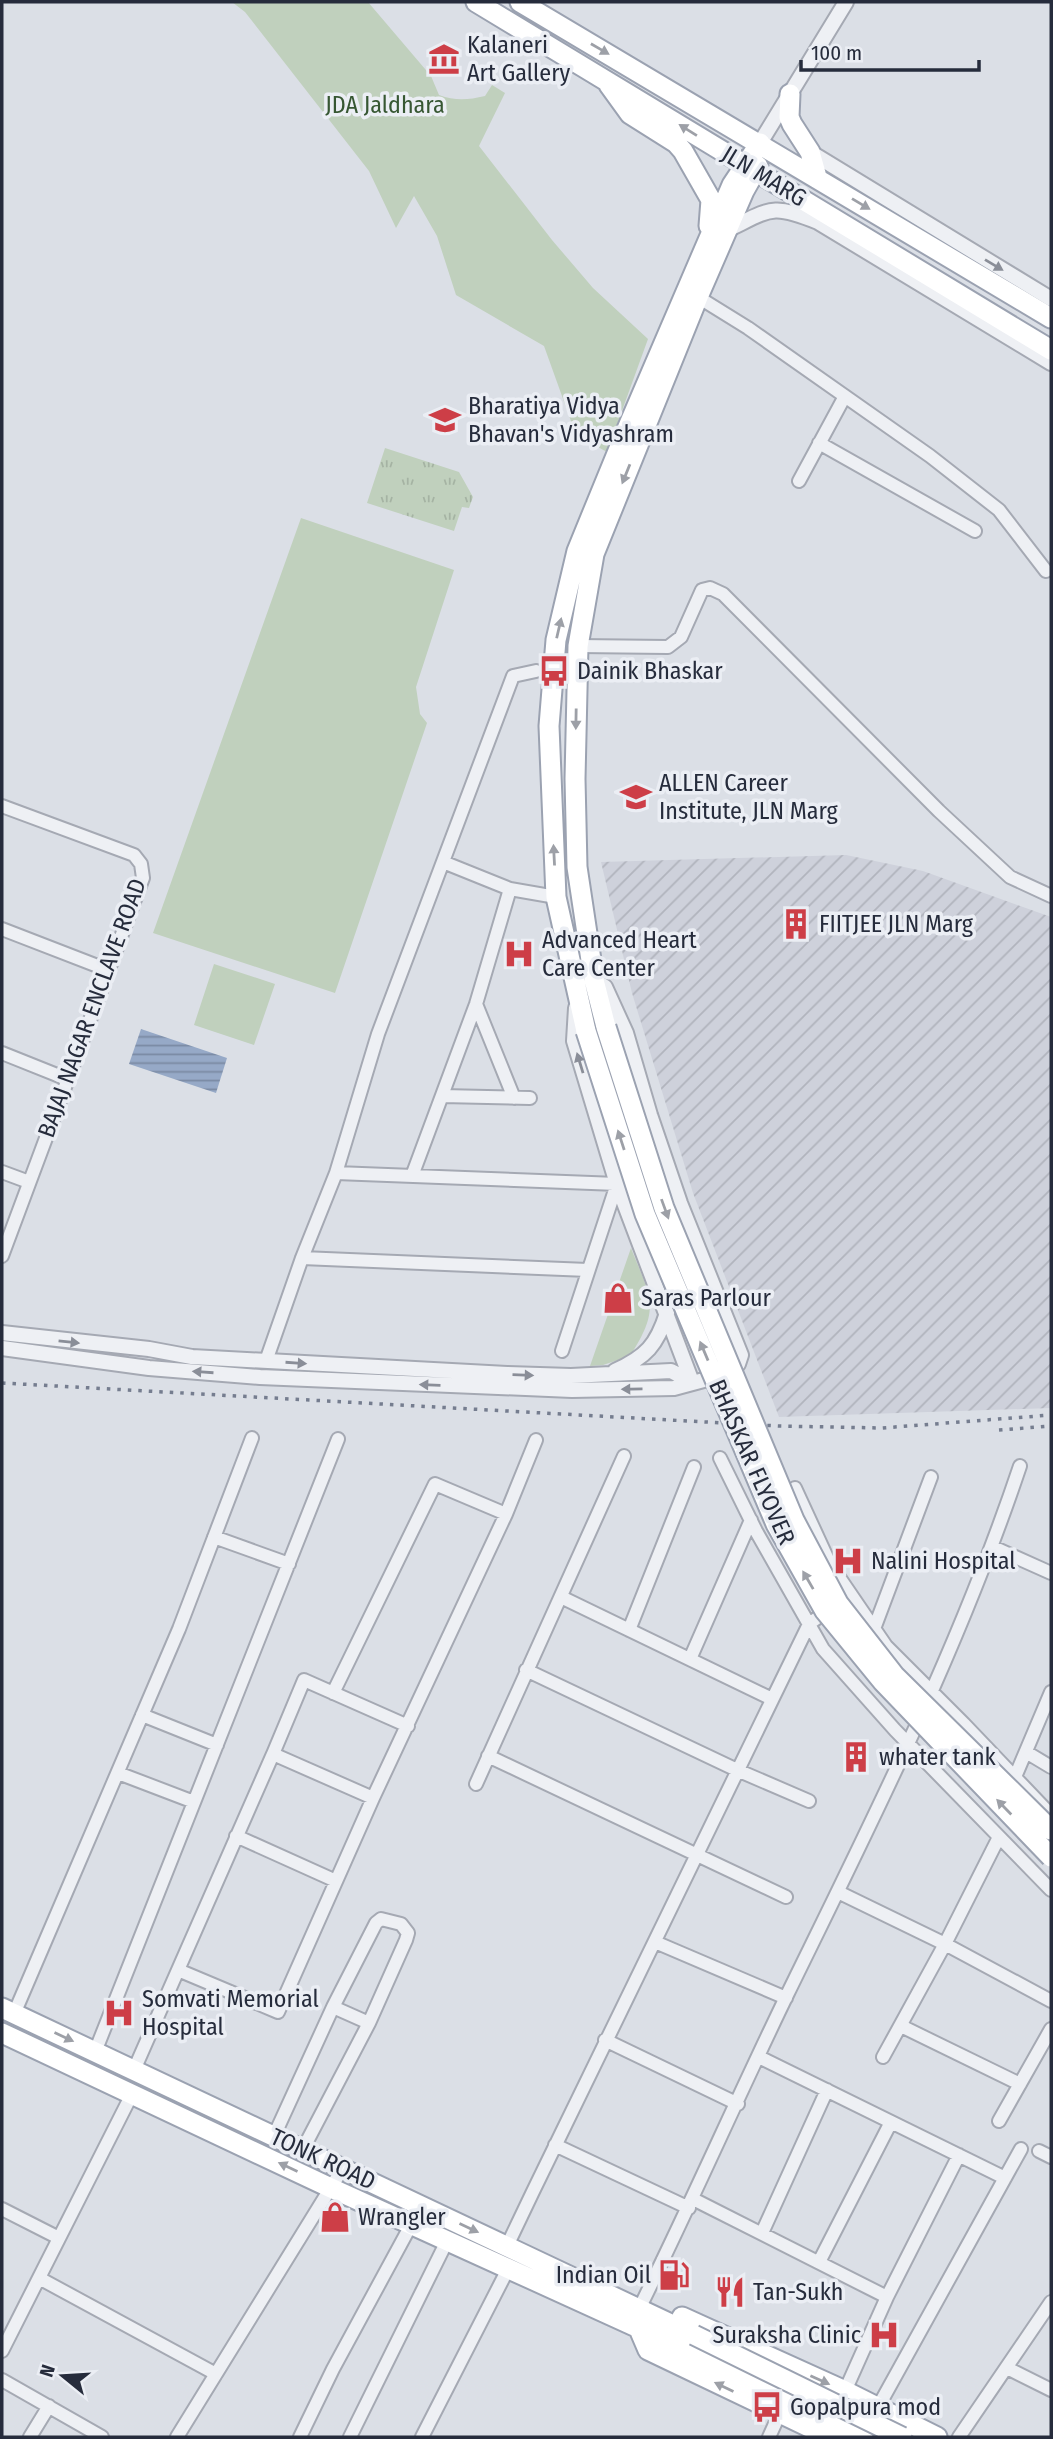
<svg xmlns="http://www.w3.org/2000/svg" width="1053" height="2439" font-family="'Fira Sans Condensed',sans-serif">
<defs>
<pattern id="industrial-furrows" width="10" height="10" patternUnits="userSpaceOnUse" patternTransform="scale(1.75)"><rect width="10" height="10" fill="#ced1db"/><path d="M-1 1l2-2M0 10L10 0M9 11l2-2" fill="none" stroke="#b1b4bd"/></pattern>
<pattern id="grass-tufts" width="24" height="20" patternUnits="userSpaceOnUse" patternTransform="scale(1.75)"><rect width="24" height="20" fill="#c0d0bd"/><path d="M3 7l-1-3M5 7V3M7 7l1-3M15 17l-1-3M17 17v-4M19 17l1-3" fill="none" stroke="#a5b3a3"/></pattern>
<pattern id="water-rules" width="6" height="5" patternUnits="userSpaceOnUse" patternTransform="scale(1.75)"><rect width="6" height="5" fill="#96a9c7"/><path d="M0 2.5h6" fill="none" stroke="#7a8aa3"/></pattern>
</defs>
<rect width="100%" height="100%" fill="#dbdfe6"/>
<path fill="url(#industrial-furrows)" d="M 846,855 L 923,871 L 1051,917 L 1051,1408 L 779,1417 L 693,1193 L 632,993 L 601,862 Z"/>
<path fill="url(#grass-tufts)" d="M 385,448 L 459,472 L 473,497 L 469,508 L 462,507 L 454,531 L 367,503 Z"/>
<path fill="#c0d0bd" d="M 232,2 L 368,2 L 431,76 L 439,95 C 455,101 468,100 485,96 L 492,85 L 505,93 L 479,146 L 552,240 L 593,288 L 648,339 L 607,452 L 576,435 L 544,346 L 456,295 L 437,236 L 414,196 L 396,228 L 369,171 L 245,12 Z
M 301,518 L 454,570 L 416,687 L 420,714 L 427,723 L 335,993 L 153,933 Z
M 214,964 L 275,984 L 254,1045 L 194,1025 Z
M 631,1248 C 650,1297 662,1307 630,1356 L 603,1365 L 590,1366 Z"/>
<path fill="url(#water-rules)" d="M 141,1029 L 227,1058 L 216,1093 L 129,1064 Z"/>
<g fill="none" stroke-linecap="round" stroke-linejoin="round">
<defs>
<path id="minor" d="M 698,297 L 748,328 L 930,456 L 999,510 L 1046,571
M 819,443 L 975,531
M 799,481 L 845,396
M 578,646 L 668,647 L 681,637 L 702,590 L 710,588 L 723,594 L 939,811 L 1010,877 L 1051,896
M 2,806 L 134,855 L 141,864 L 143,878 L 2,1256
M 510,889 L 556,897
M 2,929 L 108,970
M 476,1004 L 514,1098
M 2,1053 L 67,1079
M 442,1096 L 530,1098
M 2,1172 L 29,1182
M 336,1173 L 617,1184 L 562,1351
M 412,1176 L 476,1004 L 510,889 L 443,862
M 302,1258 L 588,1270
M 266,1361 L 302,1258 L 336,1173 L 378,1034 L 513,676 L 536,671
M 720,1458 L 756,1531 L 823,1649 L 895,1730 L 1051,1890
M 795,1488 L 830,1564 L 886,1646 L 964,1724 L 1051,1815
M 214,1537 L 289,1564
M 993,1547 L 1051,1573
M 561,1597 L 772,1699
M 874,1629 L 931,1477
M 629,1630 L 694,1467
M 690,1659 L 751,1520
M 526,1670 L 737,1770 L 809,1801
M 333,1693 L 435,1484 L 506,1514
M 142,1715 L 217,1745
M 1026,1752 L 1051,1767
M 273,1754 L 304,1680 L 408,1726
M 488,1756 L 786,1897
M 118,1773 L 194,1802
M 1015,1777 L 1051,1692
M 476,1784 L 624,1456
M 236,1836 L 336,1881
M 838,1892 L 945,1944 L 1051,2001
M 655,1942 L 786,1998
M 178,1970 L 278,2012 L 373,1798 L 506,1514 L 536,1440
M 333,2007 L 369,2023
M 14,2014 L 179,1629 L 252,1438
M 901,2026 L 1020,2084
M 605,2040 L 738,2104
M 95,2052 L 338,1439
M 759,2057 L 1005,2178
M 883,2057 L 945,1944 L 999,1837
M 134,2070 L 273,1754 L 373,1798
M 999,2121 L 1051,2029
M 274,2136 L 333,2007 L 376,1923 L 381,1919 L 401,1924 L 408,1933 L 406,1940 L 369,2023 L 303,2149
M 555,2145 L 689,2208
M 1039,2151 L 1051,2157
M 693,2199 L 887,2297
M 2,2209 L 59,2238
M 762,2233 L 827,2090
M 507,2246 C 606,2038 707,1831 809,1624 L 850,1594
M 819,2262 L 891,2122
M 39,2278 L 216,2374
M 639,2309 C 691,2204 737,2098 788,1993 C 873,1819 958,1651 1020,1466
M 2,2351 L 132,2094
M 1007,2368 L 1051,2390
M 2,2380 L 102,2437
M 845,2391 L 887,2297 L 959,2155
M 877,2409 L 1021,2149
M 30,2437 L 49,2406
M 177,2437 L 343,2168
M 300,2437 L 333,2369 L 411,2225
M 350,2437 L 447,2241
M 422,2437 L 508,2269
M 769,2437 L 780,2413
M 959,2437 L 1051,2302"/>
<path id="tertiary" d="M 760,143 L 846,2
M 810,152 L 1051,299
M 727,230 C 771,209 771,203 818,222 L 1051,363
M 576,1008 L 574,1041 L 617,1184 L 692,1382
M 2,1333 L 149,1349 L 192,1357 L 507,1374 L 571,1376 L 671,1371 L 692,1382
M 2,1348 L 149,1368 L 260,1377 L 572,1390 L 674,1388 L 726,1374 L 738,1364 L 741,1355 L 680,1203 L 650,1115 L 626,1033 L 605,987 L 594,980
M 615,1371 C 646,1357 657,1345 667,1313"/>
<path id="primary" d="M 476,2 L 1051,350
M 520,2 L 1051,318
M 609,85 L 630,114 L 676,143 L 683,151 L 711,200 L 709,226
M 790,94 L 789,117 L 792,124 L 810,152 L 817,177
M 606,1027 L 594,980 L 577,867 L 575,779 L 578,646 L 594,554 L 698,297 L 744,191 L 758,166
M 586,1031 L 556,897 L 549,726 L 556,640 L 577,551 L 627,429 L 732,185 L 760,143
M 2,2008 L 694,2335
M 2,2033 L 331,2188 L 685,2349 L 863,2437
M 682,2317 L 845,2391 L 937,2437
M 639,2329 L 648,2350 L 830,2437"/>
</defs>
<use href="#minor" stroke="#a5a9b3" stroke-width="16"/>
<use href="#tertiary" stroke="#a5a9b3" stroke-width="18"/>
<use href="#primary" stroke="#9ba2b1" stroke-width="23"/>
<use href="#minor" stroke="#eef0f4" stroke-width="12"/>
<use href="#tertiary" stroke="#eef0f4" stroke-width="14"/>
<use href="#primary" stroke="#fff" stroke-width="19"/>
<path stroke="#757d8f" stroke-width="3.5" stroke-dasharray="3.5 7" stroke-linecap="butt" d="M 2,1383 L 778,1426 L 882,1428 L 1051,1415
M 999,1430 L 1051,1426"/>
<defs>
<path id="primary-bridge" d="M 606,1027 L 664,1208 L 794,1520 L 838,1603 L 895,1676 L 1051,1830
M 586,1031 L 645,1214 L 776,1524 L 825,1611 L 883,1682 L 1051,1857
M 694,2335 L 902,2437"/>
</defs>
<use href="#primary-bridge" stroke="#9ba2b1" stroke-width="23" stroke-linecap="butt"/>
<use href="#primary-bridge" stroke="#fff" stroke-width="19"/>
</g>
<defs><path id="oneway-solid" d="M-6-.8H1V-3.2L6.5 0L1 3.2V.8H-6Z" transform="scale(1.75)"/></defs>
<g fill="#9da0a7">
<use href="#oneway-solid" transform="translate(600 49) rotate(30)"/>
<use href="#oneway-solid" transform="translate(688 130) rotate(-148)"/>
<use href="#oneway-solid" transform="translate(861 204) rotate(31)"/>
<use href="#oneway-solid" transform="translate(626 474) rotate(112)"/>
<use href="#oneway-solid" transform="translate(559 628) rotate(-77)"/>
<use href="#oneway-solid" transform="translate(576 719) rotate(91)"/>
<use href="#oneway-solid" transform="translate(554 855) rotate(-93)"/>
<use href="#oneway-solid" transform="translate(621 1140) rotate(-108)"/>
<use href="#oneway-solid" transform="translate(665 1209) rotate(70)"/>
<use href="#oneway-solid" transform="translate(704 1351) rotate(-113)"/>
<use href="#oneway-solid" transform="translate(808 1580) rotate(-120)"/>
<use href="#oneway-solid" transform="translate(1004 1807) rotate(-134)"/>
<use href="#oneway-solid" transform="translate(64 2037) rotate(25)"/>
<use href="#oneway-solid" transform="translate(288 2167) rotate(-155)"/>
<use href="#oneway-solid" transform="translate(469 2228) rotate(25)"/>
<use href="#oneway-solid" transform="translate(820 2380) rotate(24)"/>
<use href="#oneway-solid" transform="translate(724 2387) rotate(-154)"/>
</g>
<g fill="#8a8e98">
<use href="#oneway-solid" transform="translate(994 265) rotate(31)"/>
<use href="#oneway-solid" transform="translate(580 1063) rotate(-107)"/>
<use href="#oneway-solid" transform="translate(69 1342) rotate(6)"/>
<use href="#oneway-solid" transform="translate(296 1363) rotate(4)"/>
<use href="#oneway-solid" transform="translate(203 1372) rotate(-176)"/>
<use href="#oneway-solid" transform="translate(523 1375) rotate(2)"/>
<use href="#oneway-solid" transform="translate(430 1385) rotate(-178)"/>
<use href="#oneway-solid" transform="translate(632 1389) rotate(179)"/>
</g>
<defs>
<symbol id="museum-bare" viewBox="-9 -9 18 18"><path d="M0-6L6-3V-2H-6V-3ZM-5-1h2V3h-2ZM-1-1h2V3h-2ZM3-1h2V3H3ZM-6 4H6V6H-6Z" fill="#cd3e47" stroke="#ebeef4" stroke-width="2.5" paint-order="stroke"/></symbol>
<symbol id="school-bare" viewBox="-9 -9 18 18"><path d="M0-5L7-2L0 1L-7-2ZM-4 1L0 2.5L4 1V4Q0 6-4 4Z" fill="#cd3e47" stroke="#ebeef4" stroke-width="2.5" paint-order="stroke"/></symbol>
<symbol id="bus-bare" viewBox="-9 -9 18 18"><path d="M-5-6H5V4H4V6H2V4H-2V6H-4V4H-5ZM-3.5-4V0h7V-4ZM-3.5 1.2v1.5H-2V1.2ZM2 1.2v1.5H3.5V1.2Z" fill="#cd3e47" stroke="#ebeef4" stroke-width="2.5" paint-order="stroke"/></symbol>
<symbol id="building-bare" viewBox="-9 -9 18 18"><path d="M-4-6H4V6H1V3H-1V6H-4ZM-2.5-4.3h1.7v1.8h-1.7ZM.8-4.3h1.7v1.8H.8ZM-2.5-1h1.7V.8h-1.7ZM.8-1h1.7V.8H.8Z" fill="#cd3e47" stroke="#ebeef4" stroke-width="2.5" paint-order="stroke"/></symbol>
<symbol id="hospital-bare" viewBox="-9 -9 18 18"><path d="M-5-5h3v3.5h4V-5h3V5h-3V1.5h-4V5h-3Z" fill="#cd3e47" stroke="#ebeef4" stroke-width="2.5" paint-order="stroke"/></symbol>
<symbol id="shop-bare" viewBox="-9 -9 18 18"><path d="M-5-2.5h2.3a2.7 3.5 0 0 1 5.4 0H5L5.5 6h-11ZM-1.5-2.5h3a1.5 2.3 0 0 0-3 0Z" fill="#cd3e47" stroke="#ebeef4" stroke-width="2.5" paint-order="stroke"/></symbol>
<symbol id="fuel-bare" viewBox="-9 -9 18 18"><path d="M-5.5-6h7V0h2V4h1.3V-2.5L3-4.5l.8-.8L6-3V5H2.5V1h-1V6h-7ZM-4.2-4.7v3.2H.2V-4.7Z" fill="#cd3e47" stroke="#ebeef4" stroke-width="2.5" paint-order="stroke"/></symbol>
<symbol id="restaurant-bare" viewBox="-9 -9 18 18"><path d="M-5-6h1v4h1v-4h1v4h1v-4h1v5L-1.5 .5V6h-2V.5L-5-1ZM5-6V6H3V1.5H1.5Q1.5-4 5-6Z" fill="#cd3e47" stroke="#ebeef4" stroke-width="2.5" paint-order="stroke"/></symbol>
</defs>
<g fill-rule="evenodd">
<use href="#museum-bare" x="422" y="37" width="44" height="44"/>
<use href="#school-bare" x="423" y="398" width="44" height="44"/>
<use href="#bus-bare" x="532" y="649" width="44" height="44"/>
<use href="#school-bare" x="614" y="775" width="44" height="44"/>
<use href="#building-bare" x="774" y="902" width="44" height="44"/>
<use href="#hospital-bare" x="497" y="932" width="44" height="44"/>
<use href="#shop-bare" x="596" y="1276" width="44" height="44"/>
<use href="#hospital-bare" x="826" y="1539" width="44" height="44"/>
<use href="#building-bare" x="834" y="1735" width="44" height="44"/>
<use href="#hospital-bare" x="97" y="1991" width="44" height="44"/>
<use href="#shop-bare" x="313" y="2195" width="44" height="44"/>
<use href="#fuel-bare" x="652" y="2253" width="44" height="44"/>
<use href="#restaurant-bare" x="708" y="2270" width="44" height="44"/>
<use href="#hospital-bare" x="862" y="2313" width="44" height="44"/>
<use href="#bus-bare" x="745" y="2385" width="44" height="44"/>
</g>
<g text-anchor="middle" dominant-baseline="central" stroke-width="7" stroke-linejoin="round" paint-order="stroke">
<g font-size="24" fill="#262c3c" stroke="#ebeef4" text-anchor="start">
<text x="467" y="45">Kalaneri<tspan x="467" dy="28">Art Gallery</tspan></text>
<text x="468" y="406">Bharatiya Vidya<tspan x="468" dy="28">Bhavan's Vidyashram</tspan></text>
<text x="577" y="671">Dainik Bhaskar</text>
<text x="659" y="783">ALLEN Career<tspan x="659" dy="28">Institute, JLN Marg</tspan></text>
<text x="819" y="924">FIITJEE JLN Marg</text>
<text x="542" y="940">Advanced Heart<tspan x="542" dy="28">Care Center</tspan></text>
<text x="641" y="1298">Saras Parlour</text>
<text x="871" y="1561">Nalini Hospital</text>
<text x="879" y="1757">whater tank</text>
<text x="142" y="1999">Somvati Memorial<tspan x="142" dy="28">Hospital</tspan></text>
<text x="358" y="2217">Wrangler</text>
<text x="651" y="2275" text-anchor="end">Indian Oil</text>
<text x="753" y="2292">Tan-Sukh</text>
<text x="861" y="2335" text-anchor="end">Suraksha Clinic</text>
<text x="790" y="2407">Gopalpura mod</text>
</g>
<g font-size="24" fill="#375733" stroke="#ebeef4">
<text x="385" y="105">JDA Jaldhara</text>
</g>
<g font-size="24" fill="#262c3c" stroke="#ebeef4">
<text transform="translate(764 176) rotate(31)">JLN MARG</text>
<text transform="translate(92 1008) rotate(-70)">BAJAJ NAGAR ENCLAVE ROAD</text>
<text transform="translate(752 1462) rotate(66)">BHASKAR FLYOVER</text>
<text transform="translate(323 2159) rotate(25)">TONK ROAD</text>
</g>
</g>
<rect width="1053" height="2439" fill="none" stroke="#262c3c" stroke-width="7"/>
<g transform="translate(63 2376) rotate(288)" stroke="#ebeef4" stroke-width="5" paint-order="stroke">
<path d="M0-5L12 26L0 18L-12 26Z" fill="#262c3c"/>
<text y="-10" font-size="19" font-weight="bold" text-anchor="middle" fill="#262c3c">N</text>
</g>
<path d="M801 60v10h178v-10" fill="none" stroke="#262c3c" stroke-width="3.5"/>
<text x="811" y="60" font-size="21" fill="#262c3c" stroke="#ebeef4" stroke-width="5" paint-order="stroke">100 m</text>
</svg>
